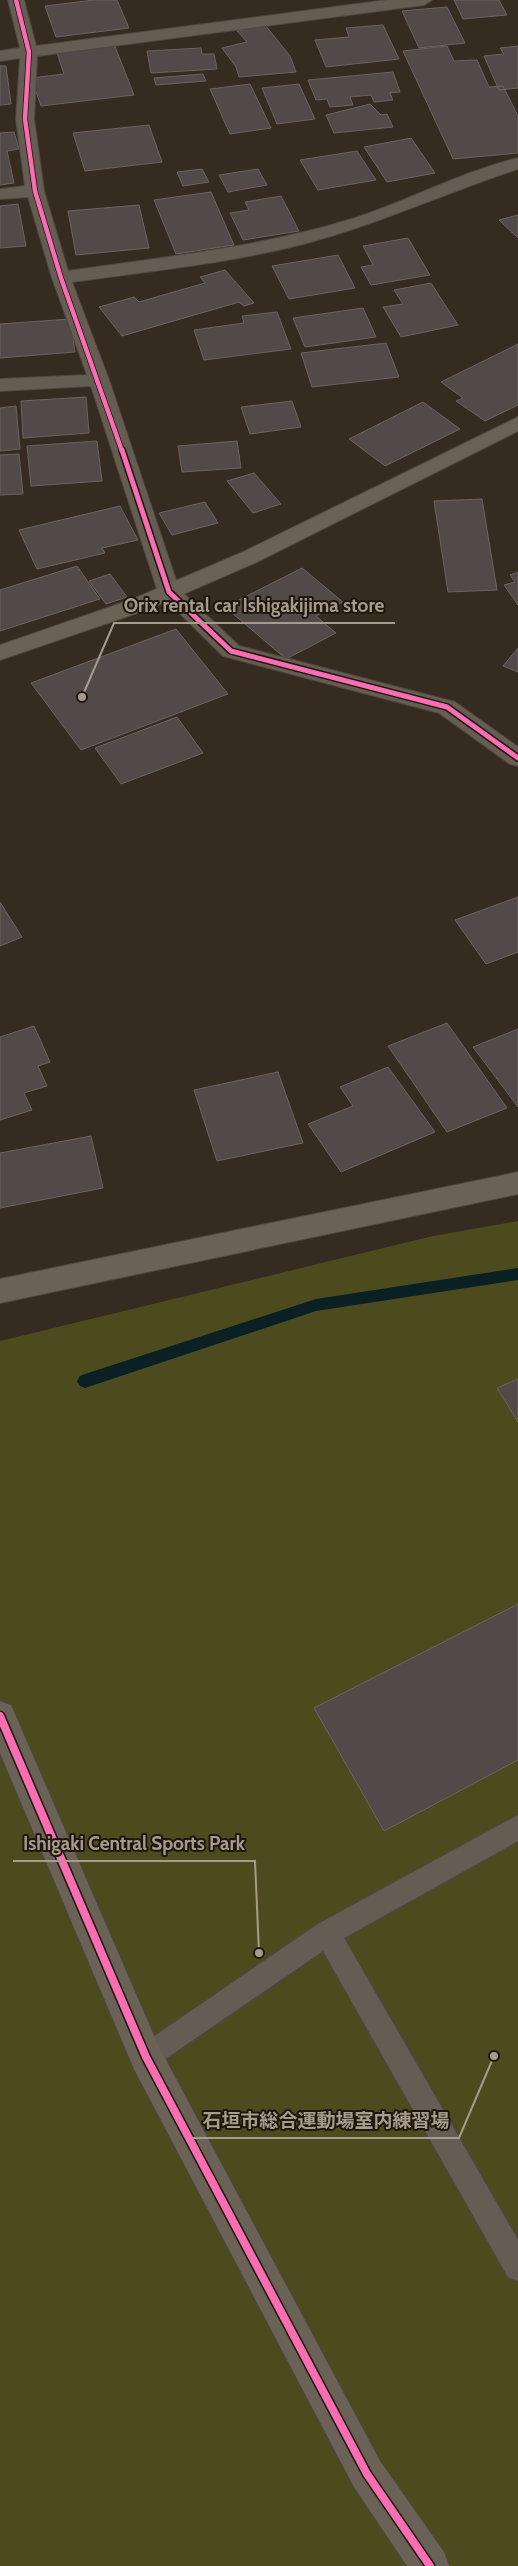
<svg xmlns="http://www.w3.org/2000/svg" width="518" height="2566" font-family="Cabin,'Noto Sans JP',sans-serif">
<rect width="100%" height="100%" fill="#362b20"/>
<path fill="#4b4b1e" d="M 518,1221 L 518,2566 L 0,2566 L 0,1341 L 433,1236 Z"/>
<g fill="none" stroke-linecap="round" stroke-linejoin="round">
<path fill="#0a2023" fill-rule="evenodd" d="M 518,1268 L 518,1280 L 316,1311 L 85,1388 L 80,1386 L 77,1381 L 80,1376 L 85,1374 L 316,1299 Z"/>
</g>
<path fill="#524949" stroke="#6c6362" d="M 94,0 L 117,0 L 129,28 L 56,37 L 45,6 Z
M 454,0 L 499,0 L 507,15 L 463,19 Z
M 447,7 L 465,43 L 419,48 L 402,11 Z
M 265,25 L 290,56 L 296,72 L 239,77 L 236,67 L 222,48 L 247,42 L 237,31 Z
M 383,25 L 399,59 L 326,67 L 315,40 L 349,37 L 346,28 Z
M 114,44 L 134,95 L 41,106 L 31,78 L 64,74 L 56,50 Z
M 447,46 L 454,61 L 477,60 L 489,87 L 503,86 L 518,116 L 518,153 L 453,159 L 403,51 Z
M 518,46 L 518,88 L 499,90 L 484,56 L 504,54 L 500,48 Z
M 201,48 L 202,54 L 214,54 L 217,69 L 151,73 L 147,51 Z
M 0,66 L 6,66 L 11,104 L 0,105 Z
M 393,72 L 400,92 L 390,93 L 393,100 L 374,102 L 371,95 L 350,97 L 353,105 L 330,107 L 327,99 L 316,100 L 308,80 Z
M 203,74 L 206,81 L 156,85 L 154,78 Z
M 250,84 L 271,128 L 230,134 L 210,89 Z
M 299,84 L 315,119 L 277,124 L 262,88 Z
M 370,104 L 381,115 L 387,114 L 393,127 L 334,133 L 326,115 Z
M 149,125 L 162,162 L 85,171 L 73,133 Z
M 14,132 L 19,149 L 7,151 L 14,183 L 0,185 L 0,133 Z
M 411,138 L 435,173 L 387,182 L 364,147 Z
M 357,151 L 376,180 L 318,190 L 300,160 Z
M 202,169 L 209,182 L 183,186 L 177,172 Z
M 258,169 L 267,185 L 228,192 L 219,175 Z
M 211,192 L 234,245 L 176,254 L 154,200 Z
M 281,196 L 299,231 L 243,240 L 230,213 L 249,210 L 245,202 Z
M 18,204 L 26,246 L 0,248 L 0,206 Z
M 139,205 L 149,248 L 76,255 L 68,211 Z
M 518,215 L 518,238 L 499,220 Z
M 408,238 L 430,275 L 371,285 L 361,267 L 373,265 L 363,246 Z
M 338,255 L 355,288 L 289,299 L 272,266 Z
M 225,270 L 254,303 L 244,306 L 239,302 L 122,336 L 99,307 L 134,297 L 139,302 L 205,283 L 200,277 Z
M 431,283 L 458,325 L 401,337 L 383,307 L 403,304 L 394,290 Z
M 363,308 L 376,337 L 305,347 L 293,318 Z
M 277,312 L 291,349 L 204,360 L 194,330 L 244,323 L 242,316 Z
M 70,319 L 75,352 L 0,358 L 0,324 Z
M 386,343 L 399,377 L 312,387 L 301,353 Z
M 518,344 L 518,405 L 485,421 L 456,401 L 463,398 L 441,382 Z
M 86,397 L 89,433 L 23,438 L 21,401 Z
M 292,401 L 301,427 L 250,434 L 241,407 Z
M 423,402 L 460,429 L 385,466 L 349,439 Z
M 16,406 L 20,449 L 0,451 L 0,408 Z
M 97,441 L 102,481 L 31,486 L 27,446 Z
M 237,441 L 241,468 L 182,472 L 178,446 Z
M 19,454 L 23,494 L 0,495 L 0,455 Z
M 254,473 L 281,504 L 253,513 L 227,481 Z
M 482,499 L 497,590 L 448,592 L 434,501 Z
M 205,502 L 218,523 L 172,535 L 159,513 Z
M 120,506 L 138,540 L 102,548 L 105,553 L 37,569 L 19,530 Z
M 77,566 L 100,599 L 0,631 L 0,590 Z
M 302,568 L 343,602 L 316,616 L 336,633 L 286,659 L 225,607 Z
M 518,572 L 518,605 L 504,585 L 515,582 L 510,575 Z
M 110,574 L 127,597 L 106,604 L 89,581 Z
M 176,629 L 228,694 L 81,750 L 31,683 Z
M 518,648 L 518,672 L 503,666 Z
M 177,717 L 203,753 L 121,784 L 95,748 Z
M 518,897 L 518,952 L 486,964 L 455,920 Z
M 0,902 L 22,937 L 0,946 Z
M 447,1023 L 507,1108 L 447,1132 L 388,1046 Z
M 34,1026 L 50,1062 L 38,1066 L 47,1086 L 24,1093 L 32,1110 L 0,1120 L 0,1037 Z
M 518,1029 L 518,1107 L 473,1047 Z
M 388,1067 L 435,1132 L 341,1172 L 308,1124 L 353,1106 L 340,1087 Z
M 278,1072 L 303,1143 L 217,1161 L 194,1090 Z
M 91,1136 L 103,1188 L 0,1208 L 0,1153 Z
M 518,1379 L 518,1422 L 497,1388 Z
M 518,1604 L 518,1760 L 384,1831 L 314,1708 Z"/>
<g fill="none" stroke-linecap="round" stroke-linejoin="round">
<defs>
<path id="lane" d="M 518,1815 L 518,1841 L 344,1938 L 518,2240 L 518,2281 L 508,2277 L 323,1951 L 155,2066 L 146,2070 L 137,2066 L 133,2057 L 137,2048 L 318,1924 Z"/>
<path id="street" d="M 8,0 L 24,0 L 36,46 L 387,0 L 432,0 L 424,5 L 37,56 L 34,119 L 44,191 L 68,271 C 164,257 262,247 355,218 C 410,200 461,172 518,158 L 518,169 C 447,192 379,224 307,243 C 231,263 150,271 72,282 L 109,380 L 179,589 L 239,646 L 455,702 L 518,747 L 518,766 L 510,764 L 439,713 L 223,656 L 158,592 L 91,386 L 0,391 L 0,379 L 87,375 L 52,278 L 28,197 L 0,199 L 0,189 L 25,186 L 16,119 L 20,58 L 0,61 L 0,51 L 20,48 Z"/>
<path id="secondary" d="M 518,417 L 518,431 L 257,562 L 149,609 L 0,660 L 0,645 L 133,599 L 243,552 Z
M 518,1172 L 518,1194 L 0,1303 L 0,1279 Z
M 0,1701 L 11,1705 L 158,2045 L 380,2461 L 444,2552 L 449,2566 L 407,2566 L 354,2487 L 134,2069 L 0,1753 Z"/>
</defs>
<use href="#lane" stroke="#50473e" stroke-width="3"/>
<use href="#street" stroke="#50473e" stroke-width="2"/>
<use href="#secondary" stroke="#50473e" stroke-width="2"/>
<use href="#lane" fill="#655c54" fill-rule="evenodd"/>
<use href="#street" fill="#655c54" fill-rule="evenodd"/>
<use href="#secondary" fill="#6a6157" fill-rule="evenodd"/>
<defs>
<path id="cycleway-far2" d="M 16,0 L 29,52 L 25,119 L 35,191 L 61,278 L 122,451"/>
<path id="cycleway-far1" d="M 122,450 L 169,592 L 231,651 L 447,707 L 518,758"/>
<path id="cycleway" d="M 0,1716 L 146,2057 L 367,2474 L 430,2566"/>
</defs>
<use href="#cycleway-far2" stroke="#1f160d" stroke-width="6"/>
<use href="#cycleway-far1" stroke="#1f160d" stroke-width="8"/>
<use href="#cycleway" stroke="#1f160d" stroke-width="11"/>
<use href="#cycleway-far2" stroke="#f96db3" stroke-width="4.5"/>
<use href="#cycleway-far1" stroke="#f96db3" stroke-width="5"/>
<use href="#cycleway" stroke="#f96db3" stroke-width="8"/>
</g>
<path fill="none" stroke="#a79b8e" stroke-width="2" d="M82 697L114 623H395M259 1953L255 1861H13M494 2056L459 2138H192"/>
<g fill="#a79b8e" stroke="#1f160d" stroke-width="2">
<circle cx="82" cy="697" r="5"/>
<circle cx="259" cy="1953" r="5"/>
<circle cx="494" cy="2056" r="5"/>
</g>
<g font-size="19" text-anchor="middle" font-weight="bold" fill="#a79b8e" stroke="#1f160d" stroke-width="4" stroke-linejoin="round" paint-order="stroke">
<text x="254" y="612">Orix rental car Ishigakijima store</text>
<text x="134" y="1850">Ishigaki Central Sports Park</text>
<text x="326" y="2127">石垣市総合運動場室内練習場</text>
</g>
</svg>
